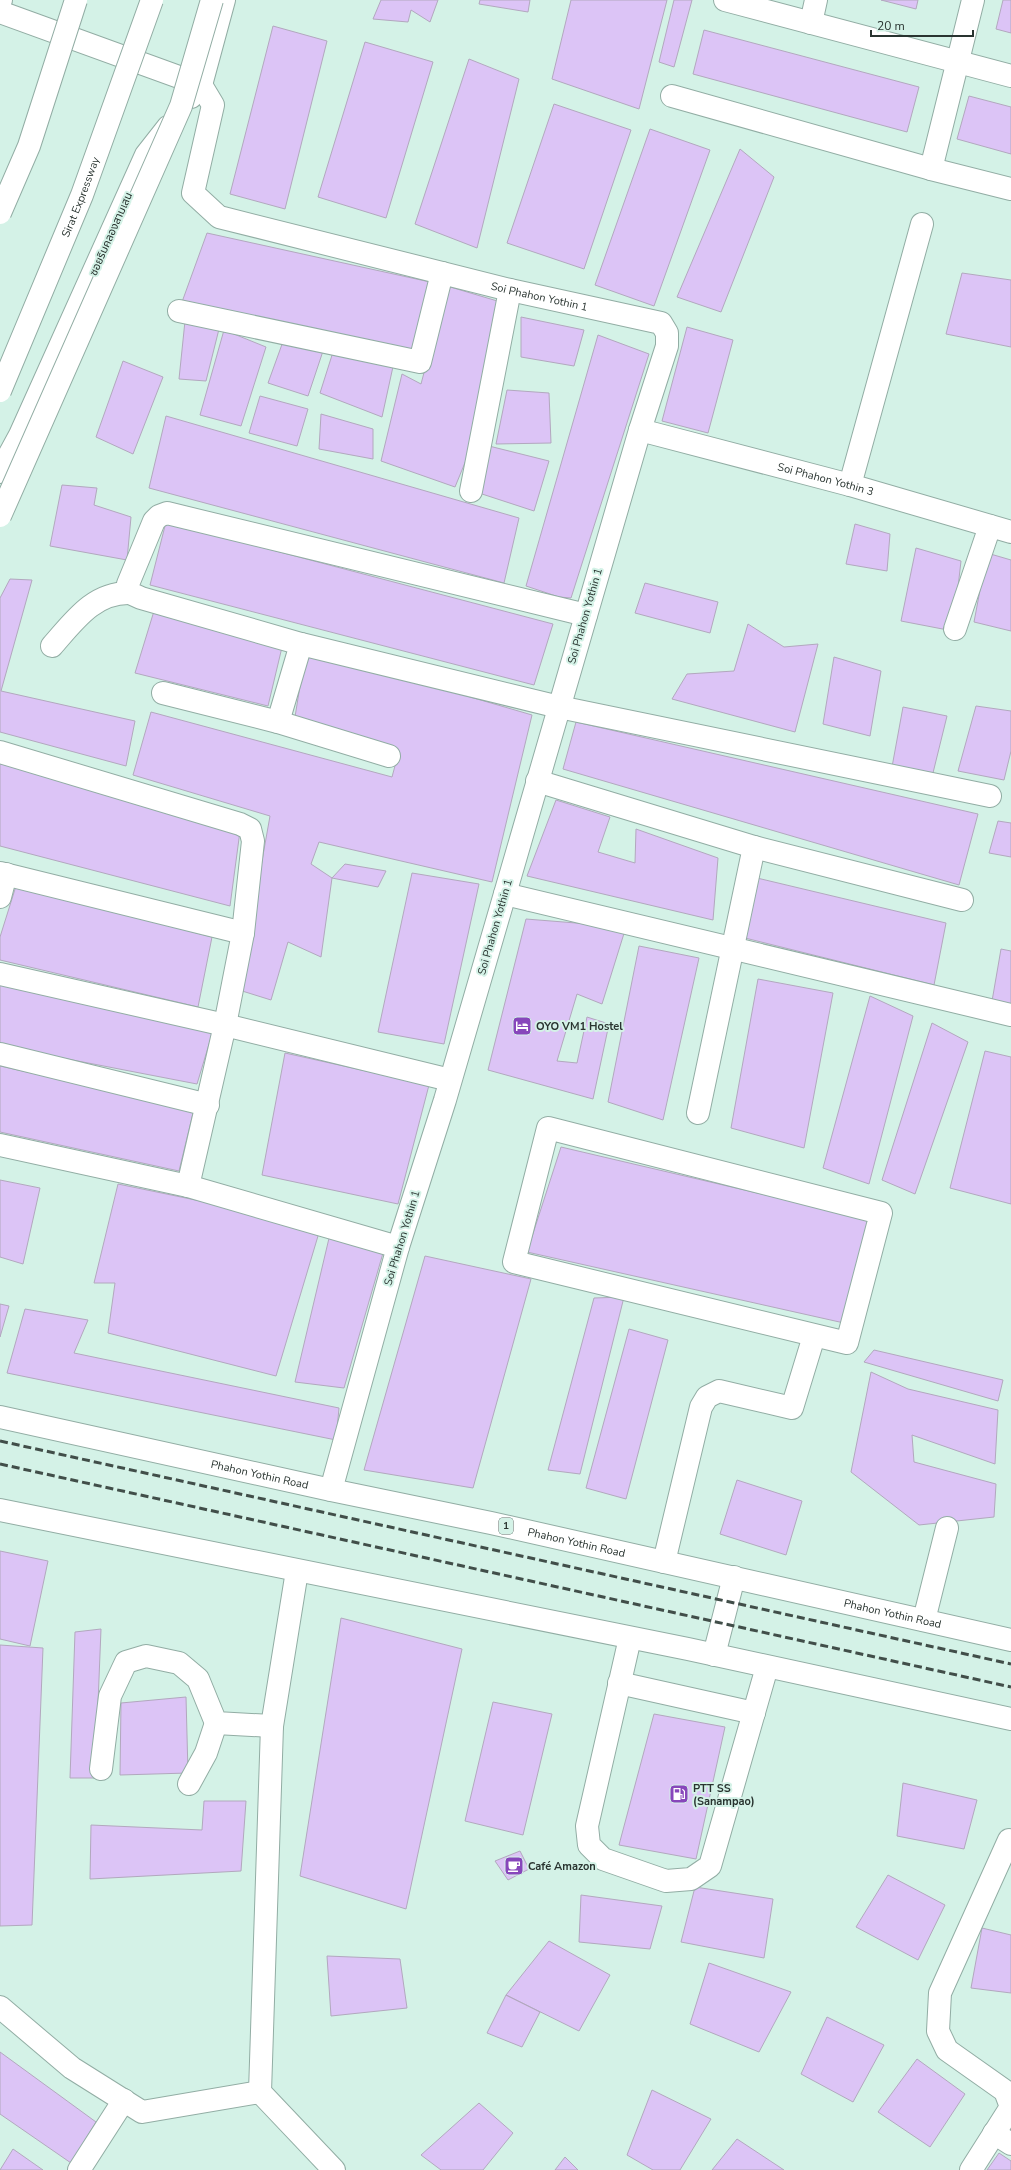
<svg xmlns="http://www.w3.org/2000/svg" width="1011" height="2170" font-family="'Nunito Sans','Noto Sans Thai',sans-serif">
<rect width="100%" height="100%" fill="#d4f2e7"/>
<path fill="#dcc4f6" stroke="#b2a8be" d="M 381,0 L 438,0 L 430,22 L 411,10 L 408,22 L 373,19 Z
M 480,0 L 530,0 L 528,12 L 479,4 Z
M 571,0 L 667,0 L 639,109 L 552,79 Z
M 674,0 L 692,0 L 674,67 L 659,62 Z
M 881,0 L 918,0 L 916,9 Z
M 1003,0 L 1011,0 L 1011,33 L 996,29 Z
M 273,26 L 327,41 L 285,209 L 230,194 Z
M 704,30 L 919,87 L 907,132 L 693,74 Z
M 365,42 L 433,62 L 386,218 L 318,197 Z
M 469,59 L 519,79 L 477,248 L 415,224 Z
M 969,96 L 1011,107 L 1011,154 L 957,139 Z
M 554,104 L 631,130 L 584,269 L 507,243 Z
M 650,129 L 710,150 L 654,306 L 595,285 Z
M 740,149 L 774,177 L 721,312 L 677,297 Z
M 207,233 L 430,282 L 415,352 L 182,302 Z
M 962,273 L 1011,280 L 1011,347 L 946,334 Z
M 447,286 L 504,303 L 471,448 L 455,487 L 381,461 L 402,374 L 421,384 Z
M 521,317 L 584,330 L 574,366 L 521,357 Z
M 185,321 L 219,329 L 206,381 L 179,379 Z
M 687,327 L 733,340 L 708,433 L 662,421 Z
M 224,330 L 266,347 L 241,426 L 200,415 Z
M 598,335 L 649,354 L 571,598 L 559,597 L 526,586 Z
M 285,336 L 325,345 L 308,396 L 268,383 Z
M 333,352 L 394,362 L 382,417 L 320,393 Z
M 123,361 L 163,377 L 133,454 L 96,437 Z
M 507,390 L 549,393 L 551,443 L 496,444 Z
M 260,396 L 308,409 L 297,446 L 249,433 Z
M 321,414 L 373,429 L 373,459 L 319,449 Z
M 166,416 L 519,518 L 504,583 L 149,488 Z
M 489,446 L 549,461 L 534,511 L 479,493 Z
M 62,485 L 97,488 L 94,505 L 131,517 L 127,560 L 50,546 Z
M 166,522 L 553,624 L 534,685 L 150,585 Z
M 855,524 L 890,534 L 887,571 L 846,564 Z
M 916,548 L 961,561 L 953,631 L 901,621 Z
M 987,553 L 1011,560 L 1011,631 L 974,622 Z
M 10,579 L 32,580 L 1,691 L 135,721 L 126,766 L 0,732 L 0,598 Z
M 645,583 L 718,602 L 710,633 L 635,613 Z
M 154,611 L 283,643 L 268,706 L 135,673 Z
M 748,624 L 784,647 L 818,644 L 795,732 L 672,699 L 687,674 L 734,671 Z
M 306,649 L 532,715 L 492,882 L 319,842 L 311,864 L 332,878 L 321,957 L 288,942 L 271,1000 L 239,990 L 270,816 L 133,775 L 151,712 L 392,777 L 399,751 L 294,723 Z
M 834,657 L 881,671 L 870,736 L 823,724 Z
M 976,706 L 1011,711 L 1011,751 L 1004,780 L 958,771 Z
M 903,707 L 947,716 L 932,777 L 892,767 Z
M 576,722 L 978,814 L 959,885 L 563,769 Z
M 0,761 L 240,831 L 230,906 L 0,846 Z
M 556,800 L 610,817 L 598,852 L 635,863 L 636,829 L 718,858 L 713,920 L 527,876 Z
M 998,821 L 1011,823 L 1011,857 L 989,853 Z
M 345,864 L 386,871 L 378,887 L 332,878 Z
M 412,873 L 479,884 L 444,1044 L 378,1032 Z
M 757,878 L 946,923 L 934,985 L 745,938 Z
M 16,886 L 212,937 L 198,1007 L 0,960 L 0,937 Z
M 526,919 L 626,927 L 602,1004 L 577,994 L 557,1061 L 577,1063 L 587,1017 L 609,1024 L 593,1099 L 488,1070 Z
M 639,946 L 699,958 L 663,1120 L 608,1102 Z
M 1001,949 L 1011,951 L 1011,1011 L 991,1007 Z
M 758,979 L 833,993 L 804,1148 L 731,1128 Z
M 0,982 L 213,1031 L 197,1084 L 0,1046 Z
M 870,996 L 913,1016 L 869,1184 L 823,1168 Z
M 932,1023 L 968,1042 L 915,1194 L 882,1180 Z
M 985,1051 L 1011,1057 L 1011,1204 L 950,1188 Z
M 285,1053 L 429,1085 L 398,1204 L 262,1175 Z
M 0,1066 L 194,1109 L 179,1171 L 0,1132 Z
M 561,1147 L 868,1219 L 844,1323 L 527,1252 Z
M 0,1180 L 40,1188 L 23,1264 L 0,1257 Z
M 118,1184 L 321,1226 L 276,1376 L 108,1333 L 115,1283 L 94,1283 Z
M 330,1234 L 383,1253 L 344,1388 L 295,1382 Z
M 425,1256 L 531,1279 L 473,1488 L 364,1470 Z
M 624,1297 L 580,1474 L 548,1470 L 594,1298 Z
M 0,1304 L 9,1306 L 0,1337 Z
M 25,1309 L 88,1320 L 74,1353 L 339,1408 L 336,1440 L 7,1373 Z
M 629,1329 L 668,1340 L 626,1499 L 586,1488 Z
M 874,1350 L 1003,1380 L 998,1401 L 864,1362 Z
M 871,1372 L 908,1389 L 998,1410 L 995,1464 L 912,1435 L 914,1462 L 996,1484 L 994,1517 L 919,1525 L 851,1472 Z
M 737,1480 L 802,1501 L 786,1555 L 720,1534 Z
M 0,1551 L 48,1561 L 30,1646 L 0,1639 Z
M 341,1618 L 462,1649 L 406,1909 L 300,1876 Z
M 101,1629 L 95,1778 L 70,1778 L 75,1632 Z
M 0,1645 L 43,1648 L 32,1925 L 0,1926 Z
M 186,1697 L 188,1773 L 120,1775 L 121,1703 Z
M 493,1702 L 552,1714 L 523,1835 L 465,1821 Z
M 654,1714 L 725,1727 L 696,1859 L 619,1845 Z
M 903,1783 L 977,1800 L 964,1849 L 897,1836 Z
M 204,1801 L 246,1801 L 241,1871 L 90,1879 L 91,1825 L 202,1830 Z
M 520,1851 L 529,1869 L 508,1880 L 495,1861 Z
M 888,1875 L 945,1905 L 918,1960 L 856,1927 Z
M 695,1887 L 773,1899 L 764,1958 L 681,1942 Z
M 581,1895 L 662,1906 L 650,1949 L 579,1942 Z
M 982,1928 L 1011,1935 L 1011,1993 L 971,1988 Z
M 549,1941 L 610,1975 L 579,2031 L 506,1995 Z
M 327,1956 L 400,1959 L 407,2008 L 331,2016 Z
M 709,1963 L 791,1992 L 759,2052 L 690,2024 Z
M 506,1995 L 540,2012 L 522,2047 L 487,2033 Z
M 827,2017 L 884,2045 L 853,2102 L 801,2074 Z
M 0,2052 L 96,2122 L 71,2163 L 0,2114 Z
M 917,2059 L 965,2094 L 930,2147 L 878,2112 Z
M 652,2090 L 711,2119 L 680,2170 L 653,2170 L 627,2155 Z
M 479,2103 L 513,2133 L 483,2170 L 441,2170 L 421,2155 Z
M 737,2139 L 784,2170 L 712,2170 Z
M 13,2149 L 43,2170 L 0,2170 Z
M 999,2153 L 1011,2161 L 1011,2170 L 987,2170 Z
M 565,2157 L 578,2170 L 555,2170 Z"/>
<g fill="none" stroke-linecap="round" stroke-linejoin="round">
<defs>
<g id="minor">
<path d="M 725,0 L 1011,76"/>
<path d="M 0,12 L 201,85"/>
<path d="M 811,23 L 816,0"/>
<path id="s1" d="M 201,85 L 213,105 L 193,193 L 219,217 L 510,290 L 661,323 L 667,333 L 667,346 L 640,430 L 445,1100 L 398,1247 L 331,1490"/>
<path d="M 672,96 L 931,169 L 1011,189"/>
<path d="M 191,97 L 201,85 L 224,0"/>
<path d="M 931,169 L 973,0"/>
<path d="M 179,311 L 420,362 L 442,273"/>
<path id="s2" d="M 640,430 L 850,485 L 1011,532"/>
<path d="M 0,472 L 20,435 L 146,155 L 168,127"/>
<path d="M 850,485 L 922,224"/>
<path d="M 471,491 L 510,290"/>
<path d="M 586,615 L 167,513 L 159,516 L 154,521 L 128,584 L 130,593 L 141,598 L 301,644 L 559,707 L 990,796"/>
<path d="M 955,629 L 990,526"/>
<path d="M 52,646 C 74,621 94,592 130,593"/>
<path d="M 163,693 L 278,722 L 389,756"/>
<path d="M 278,722 L 301,644"/>
<path d="M 0,752 L 240,824 L 250,829 L 253,841 L 243,933 L 225,1025 L 188,1186"/>
<path d="M 537,781 L 754,847 L 962,900"/>
<path d="M 0,873 L 243,933"/>
<path d="M 505,894 L 1011,1015"/>
<path d="M 0,897 L 6,874"/>
<path d="M 0,974 L 225,1025 L 450,1080"/>
<path d="M 0,1054 L 208,1105"/>
<path d="M 698,1113 L 754,847"/>
<path d="M 548,1128 L 881,1213 L 847,1343 L 514,1262 Z"/>
<path d="M 0,1145 L 188,1186 L 398,1247"/>
<path d="M 664,1562 L 701,1407 L 707,1397 L 719,1391 L 792,1408 L 814,1336"/>
<path d="M 297,1571 L 272,1726 L 260,2092 L 334,2170"/>
<path d="M 924,1620 L 947,1528"/>
<path d="M 630,1638 L 587,1826 L 589,1845 L 603,1859 L 666,1881 L 691,1879 L 710,1866 L 767,1667"/>
<path d="M 619,1683 L 754,1713"/>
<path d="M 101,1769 L 110,1696 L 126,1662 L 146,1656 L 179,1663 L 198,1679 L 216,1723 L 272,1726"/>
<path d="M 189,1784 L 206,1753 L 216,1723"/>
<path d="M 0,2007 L 72,2068 L 142,2112 L 260,2092"/>
<path d="M 994,2133 L 1011,2144"/>
<path d="M 79,2170 L 124,2100"/>
<path d="M 971,2170 L 1011,2107 L 1005,2091 L 947,2050 L 938,2031 L 940,1993 L 1009,1840"/>
</g>
<g id="major">
<path id="s3" d="M 0,1417 L 331,1490 L 491,1523 L 1011,1640"/>
<path d="M 0,1510 L 688,1649 L 1011,1719"/>
<path d="M 714,1655 L 734,1577"/>
</g>
<path id="highway" d="M 0,2 L 1,0"/>
</defs>
<use href="#minor" stroke="#92ada4" stroke-width="24"/>
<use href="#major" stroke="#92ada4" stroke-width="24"/>
<use href="#highway" stroke="#92ada4" stroke-width="24"/>
<use href="#minor" stroke="#fff" stroke-width="22"/>
<use href="#major" stroke="#fff" stroke-width="22"/>
<use href="#highway" stroke="#fff" stroke-width="22"/>
<path stroke="#414e49" stroke-width="3" stroke-dasharray="8 4" stroke-linecap="butt" d="M 0,1441 L 1011,1664
M 0,1464 L 1011,1687"/>
<defs>
<g id="highway-bridge">
<path d="M 0,213 L 29,146 L 76,0"/>
<path id="s4" d="M 0,391 L 82,195 L 152,0"/>
<path d="M 0,516 L 181,106 L 212,0"/>
</g>
</defs>
<use href="#highway-bridge" stroke="#92ada4" stroke-width="24" stroke-linecap="butt"/>
<use href="#highway-bridge" stroke="#fff" stroke-width="22"/>
</g>
<defs>
<symbol id="hotel-square" viewBox="-11 -11 22 22"><rect x="-9" y="-9" width="18" height="18" rx="4" fill="#8746bb" stroke="#d4f2e7"/><path d="M-6-4.5h1.5V1H6V5H4.5V3h-9V5H-6ZM-4 0a1.8 1.8 0 1 1 3.6 0ZM.5 0V-2.5h3Q6-2.5 6 0Z" fill="#fff"/></symbol>
<symbol id="fuel-square" viewBox="-11 -11 22 22"><rect x="-9" y="-9" width="18" height="18" rx="4" fill="#8746bb" stroke="#d4f2e7"/><path d="M-5.5-6h7V0h2V4h1.3V-2.5L3-4.5l.8-.8L6-3V5H2.5V1h-1V6h-7ZM-4.2-4.7v3.2H.2V-4.7Z" fill="#fff"/></symbol>
<symbol id="cafe-square" viewBox="-11 -11 22 22"><rect x="-9" y="-9" width="18" height="18" rx="4" fill="#8746bb" stroke="#d4f2e7"/><path d="M-5.5-4.5H6V0H3Q3 3.5 0 3.5H-2.5Q-5.5 3.5-5.5 0ZM3-3.2v2h1.7v-2ZM-6 4.5H4V6H-6Z" fill="#fff"/></symbol>
</defs>
<g fill-rule="evenodd">
<use href="#hotel-square" x="511" y="1015" width="22" height="22"/>
<use href="#fuel-square" x="668" y="1783" width="22" height="22"/>
<use href="#cafe-square" x="503" y="1855" width="22" height="22"/>
</g>
<g text-anchor="middle" dominant-baseline="central" stroke-width="4" stroke-linejoin="round" paint-order="stroke">
<rect fill="#d4f2e7" stroke="#5c6d67" stroke-width="1" x="499" y="1518" width="14" height="16" rx="3"/>
<g font-size="10" font-weight="bold" fill="#293430">
<text x="506" y="1526">1</text>
</g>
<g font-size="11" fill="#293430" stroke="#d4f2e7">
<text stroke="none"><textPath href="#s4" startOffset="210">Sirat Expressway</textPath></text>
<text transform="translate(111 234) rotate(-66)">ซอยริมคลองสามเสน</text>
<text stroke="none"><textPath href="#s1" startOffset="479">Soi Phahon Yothin 1</textPath></text>
<text stroke="none"><textPath href="#s2" startOffset="192">Soi Phahon Yothin 3</textPath></text>
<text transform="translate(585 616) rotate(-74)">Soi Phahon Yothin 1</text>
<text transform="translate(495 927) rotate(-74)">Soi Phahon Yothin 1</text>
<text transform="translate(402 1238) rotate(-73)">Soi Phahon Yothin 1</text>
<text stroke="none"><textPath href="#s3" startOffset="266">Phahon Yothin Road</textPath></text>
<text stroke="none"><textPath href="#s3" startOffset="590">Phahon Yothin Road</textPath></text>
<text stroke="none"><textPath href="#s3" startOffset="914">Phahon Yothin Road</textPath></text>
</g>
<g font-size="11" font-weight="bold" fill="#293430" stroke="#d4f2e7" text-anchor="start">
<text x="536" y="1026">OYO VM1 Hostel</text>
<text x="693" y="1788">PTT SS<tspan x="693" dy="13">(Sanampao)</tspan></text>
<text x="528" y="1866">Café Amazon</text>
</g>
</g>
<path d="M871 30v6h102v-6" fill="none" stroke="#293430" stroke-width="2"/>
<text x="877" y="30" font-size="12" fill="#293430" stroke="#d4f2e7" stroke-width="3" paint-order="stroke">20 m</text>
</svg>
